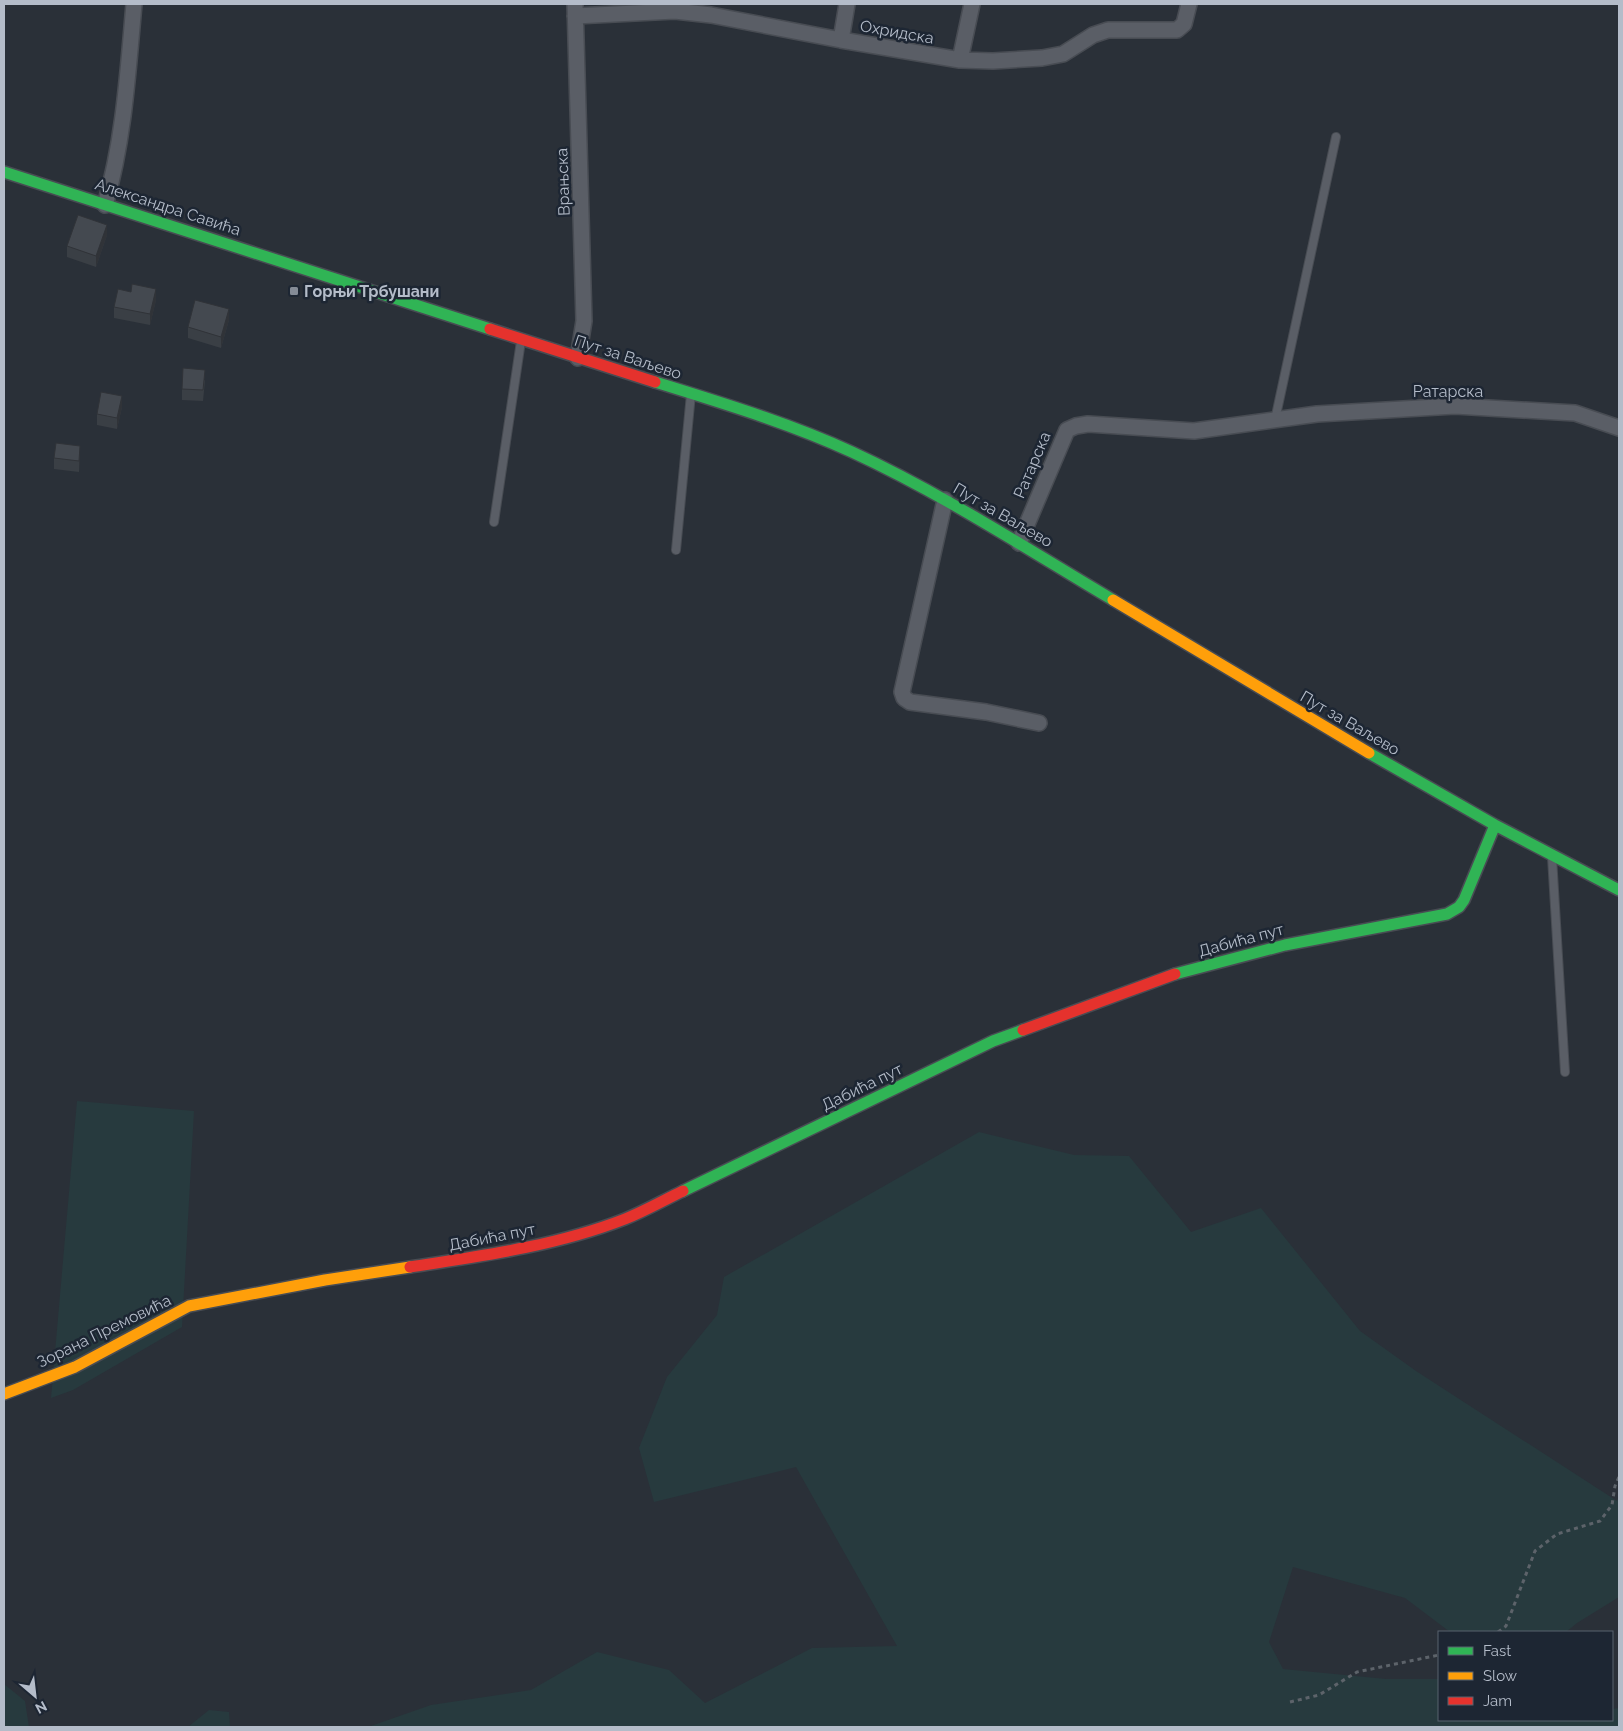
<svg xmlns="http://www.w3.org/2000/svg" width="1623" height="1731" font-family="Raleway,sans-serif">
<rect width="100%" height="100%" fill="#2a3038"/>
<path fill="#273a3e" d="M 77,1101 L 194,1111 L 182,1327 L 73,1390 L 51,1398 Z
M 979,1132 L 1074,1155 L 1129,1156 L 1191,1232 L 1261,1208 L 1360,1331 L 1416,1371 L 1617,1501 L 1619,1495 L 1619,1597 L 1577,1623 L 1566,1632 L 1450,1632 L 1405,1598 L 1293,1567 L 1269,1642 L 1283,1669 L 1386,1679 L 1439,1679 L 1439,1720 L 1612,1720 L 1612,1709 L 1619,1708 L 1619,1727 L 368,1727 L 431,1705 L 531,1690 L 597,1652 L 669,1670 L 705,1703 L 812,1648 L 897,1646 L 796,1467 L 654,1502 L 639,1448 L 667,1377 L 717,1315 L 724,1277 Z
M 4,1684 L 25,1701 L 29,1727 L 4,1727 Z
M 209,1710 L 229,1712 L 230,1727 L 188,1727 Z"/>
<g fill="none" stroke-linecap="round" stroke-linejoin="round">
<defs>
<path id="lane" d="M 1275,420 L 1336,137
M 494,522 L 521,341
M 676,550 L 691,394
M 1552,857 L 1565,1072"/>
<path id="street" d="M 575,4 L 584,321 L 578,358
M 575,16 L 675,11 L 711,15 L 841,40 L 960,60 L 993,61 L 1042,58 L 1063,54 L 1093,35 L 1108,30 L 1177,30 L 1184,24 L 1189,4
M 841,40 L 847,4
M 960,60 L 972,4
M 105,205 C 124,140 128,71 134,4
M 945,500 L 902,692 L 904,698 L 910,702 L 986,712 L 1039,723
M 1019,543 L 1067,430 L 1076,426 L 1088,424 L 1194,431 L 1317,414 L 1455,406 L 1575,413 L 1619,428"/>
<path id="fast" d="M 4,172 L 490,329
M 655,382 C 722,403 789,423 852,452 C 943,494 1027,549 1113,600
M 1369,753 L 1495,825 L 1619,890
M 1175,974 L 1285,945 L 1447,914 L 1459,907 L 1464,900 L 1495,825
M 683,1191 L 993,1041 L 1023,1030"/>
<path id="slow" d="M 1113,600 L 1369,753
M 4,1394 L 75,1367 L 189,1306 L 325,1280 L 410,1267"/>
<path id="jam" d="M 490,329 L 655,382
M 1023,1030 L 1175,974
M 410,1267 C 482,1256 556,1246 625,1219 C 645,1211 664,1200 683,1191"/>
</defs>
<use href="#lane" stroke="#484c53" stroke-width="10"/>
<use href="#street" stroke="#484c53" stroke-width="18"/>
<use href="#fast" stroke="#484c53" stroke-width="14"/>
<use href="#slow" stroke="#484c53" stroke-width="14"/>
<use href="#jam" stroke="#484c53" stroke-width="14"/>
<path stroke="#5d636a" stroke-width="3" stroke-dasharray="4 4" stroke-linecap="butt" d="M 1498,1632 L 1506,1626 L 1535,1551 L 1557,1534 L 1600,1521 L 1612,1505 L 1615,1486 L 1619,1477
M 1290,1702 L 1319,1695 L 1357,1672 L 1439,1655"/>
<use href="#lane" stroke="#5a5e66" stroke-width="8"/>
<use href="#street" stroke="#5a5e66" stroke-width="15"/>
<use href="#fast" stroke="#30b455" stroke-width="11"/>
<use href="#slow" stroke="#ff9f0a" stroke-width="11"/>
<use href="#jam" stroke="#e5322d" stroke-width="11"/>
</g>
<path fill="#3a3f45" d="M 107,235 L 96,267 L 67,257 L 67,246 Z
M 156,300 L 150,325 L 114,318 L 114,307 Z
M 229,320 L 221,348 L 188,338 L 188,327 Z
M 205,380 L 203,401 L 182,400 L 182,389 Z
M 122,407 L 117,429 L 97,425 L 97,414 Z
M 80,456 L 79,472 L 54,469 L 54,458 Z"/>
<path fill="#303338" d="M 107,225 L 107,235 L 96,267 L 96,256 Z
M 156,289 L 156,300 L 150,325 L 150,314 Z
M 229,309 L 229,320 L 221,348 L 221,337 Z
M 122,396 L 122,407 L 117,429 L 117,418 Z
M 80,446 L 80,456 L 79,472 L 79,461 Z"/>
<path fill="#444950" stroke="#303338" d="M 78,215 L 107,225 L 96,256 L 67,246 Z
M 132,284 L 156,289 L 150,314 L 114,307 L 118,289 L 131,292 Z
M 195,300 L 229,309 L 221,337 L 188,327 Z
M 183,368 L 205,370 L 203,390 L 182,389 Z
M 101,392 L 122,396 L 117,418 L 97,414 Z
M 56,443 L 80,446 L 79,461 L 54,458 Z"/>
<rect fill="#848b96" stroke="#1d2633" stroke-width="2" x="289" y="286" width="10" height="10" rx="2.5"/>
<g text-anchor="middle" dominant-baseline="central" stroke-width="5" stroke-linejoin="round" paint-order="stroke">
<g font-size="16" fill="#b4bcc9" stroke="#1d2633">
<text transform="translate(897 32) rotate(10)">Охридска</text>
<text transform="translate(563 182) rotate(-92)">Врањска</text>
<text transform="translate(168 207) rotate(18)">Александра Савића</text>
<text transform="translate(628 357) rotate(18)">Пут за Ваљево</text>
<text x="1448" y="391">Ратарска</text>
<text transform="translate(1032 465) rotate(-67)">Ратарска</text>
<text transform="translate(1003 515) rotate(30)">Пут за Ваљево</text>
<text transform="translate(1350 723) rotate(30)">Пут за Ваљево</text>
<text transform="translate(1241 940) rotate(-15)">Дабића пут</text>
<text transform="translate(862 1087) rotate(-26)">Дабића пут</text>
<text transform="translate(492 1237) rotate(-11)">Дабића пут</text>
<text transform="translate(104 1331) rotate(-26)">Зорана Премовића</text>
</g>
<g font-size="16" font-weight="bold" fill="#b4bcc9" stroke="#1d2633" text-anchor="start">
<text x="304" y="291">Горњи Трбушани</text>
</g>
</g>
<rect width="1623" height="1731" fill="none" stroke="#b4bcc9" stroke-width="10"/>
<rect x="1438" y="1631" width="175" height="90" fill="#1d2633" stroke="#59626f"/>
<rect x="1448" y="1647" width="25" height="8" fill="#30b455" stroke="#59626f"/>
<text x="1483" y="1656" font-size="15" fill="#b4bcc9">Fast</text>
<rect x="1448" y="1672" width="25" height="8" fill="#ff9f0a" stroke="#59626f"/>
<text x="1483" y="1681" font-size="15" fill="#b4bcc9">Slow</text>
<rect x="1448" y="1697" width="25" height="8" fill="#e5322d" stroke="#59626f"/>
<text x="1483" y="1706" font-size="15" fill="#b4bcc9">Jam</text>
<g transform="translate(35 1696) rotate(152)" stroke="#1d2633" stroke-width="4" paint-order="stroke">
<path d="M0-4L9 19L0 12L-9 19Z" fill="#b4bcc9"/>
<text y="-8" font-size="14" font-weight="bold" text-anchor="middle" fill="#b4bcc9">N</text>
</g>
</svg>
